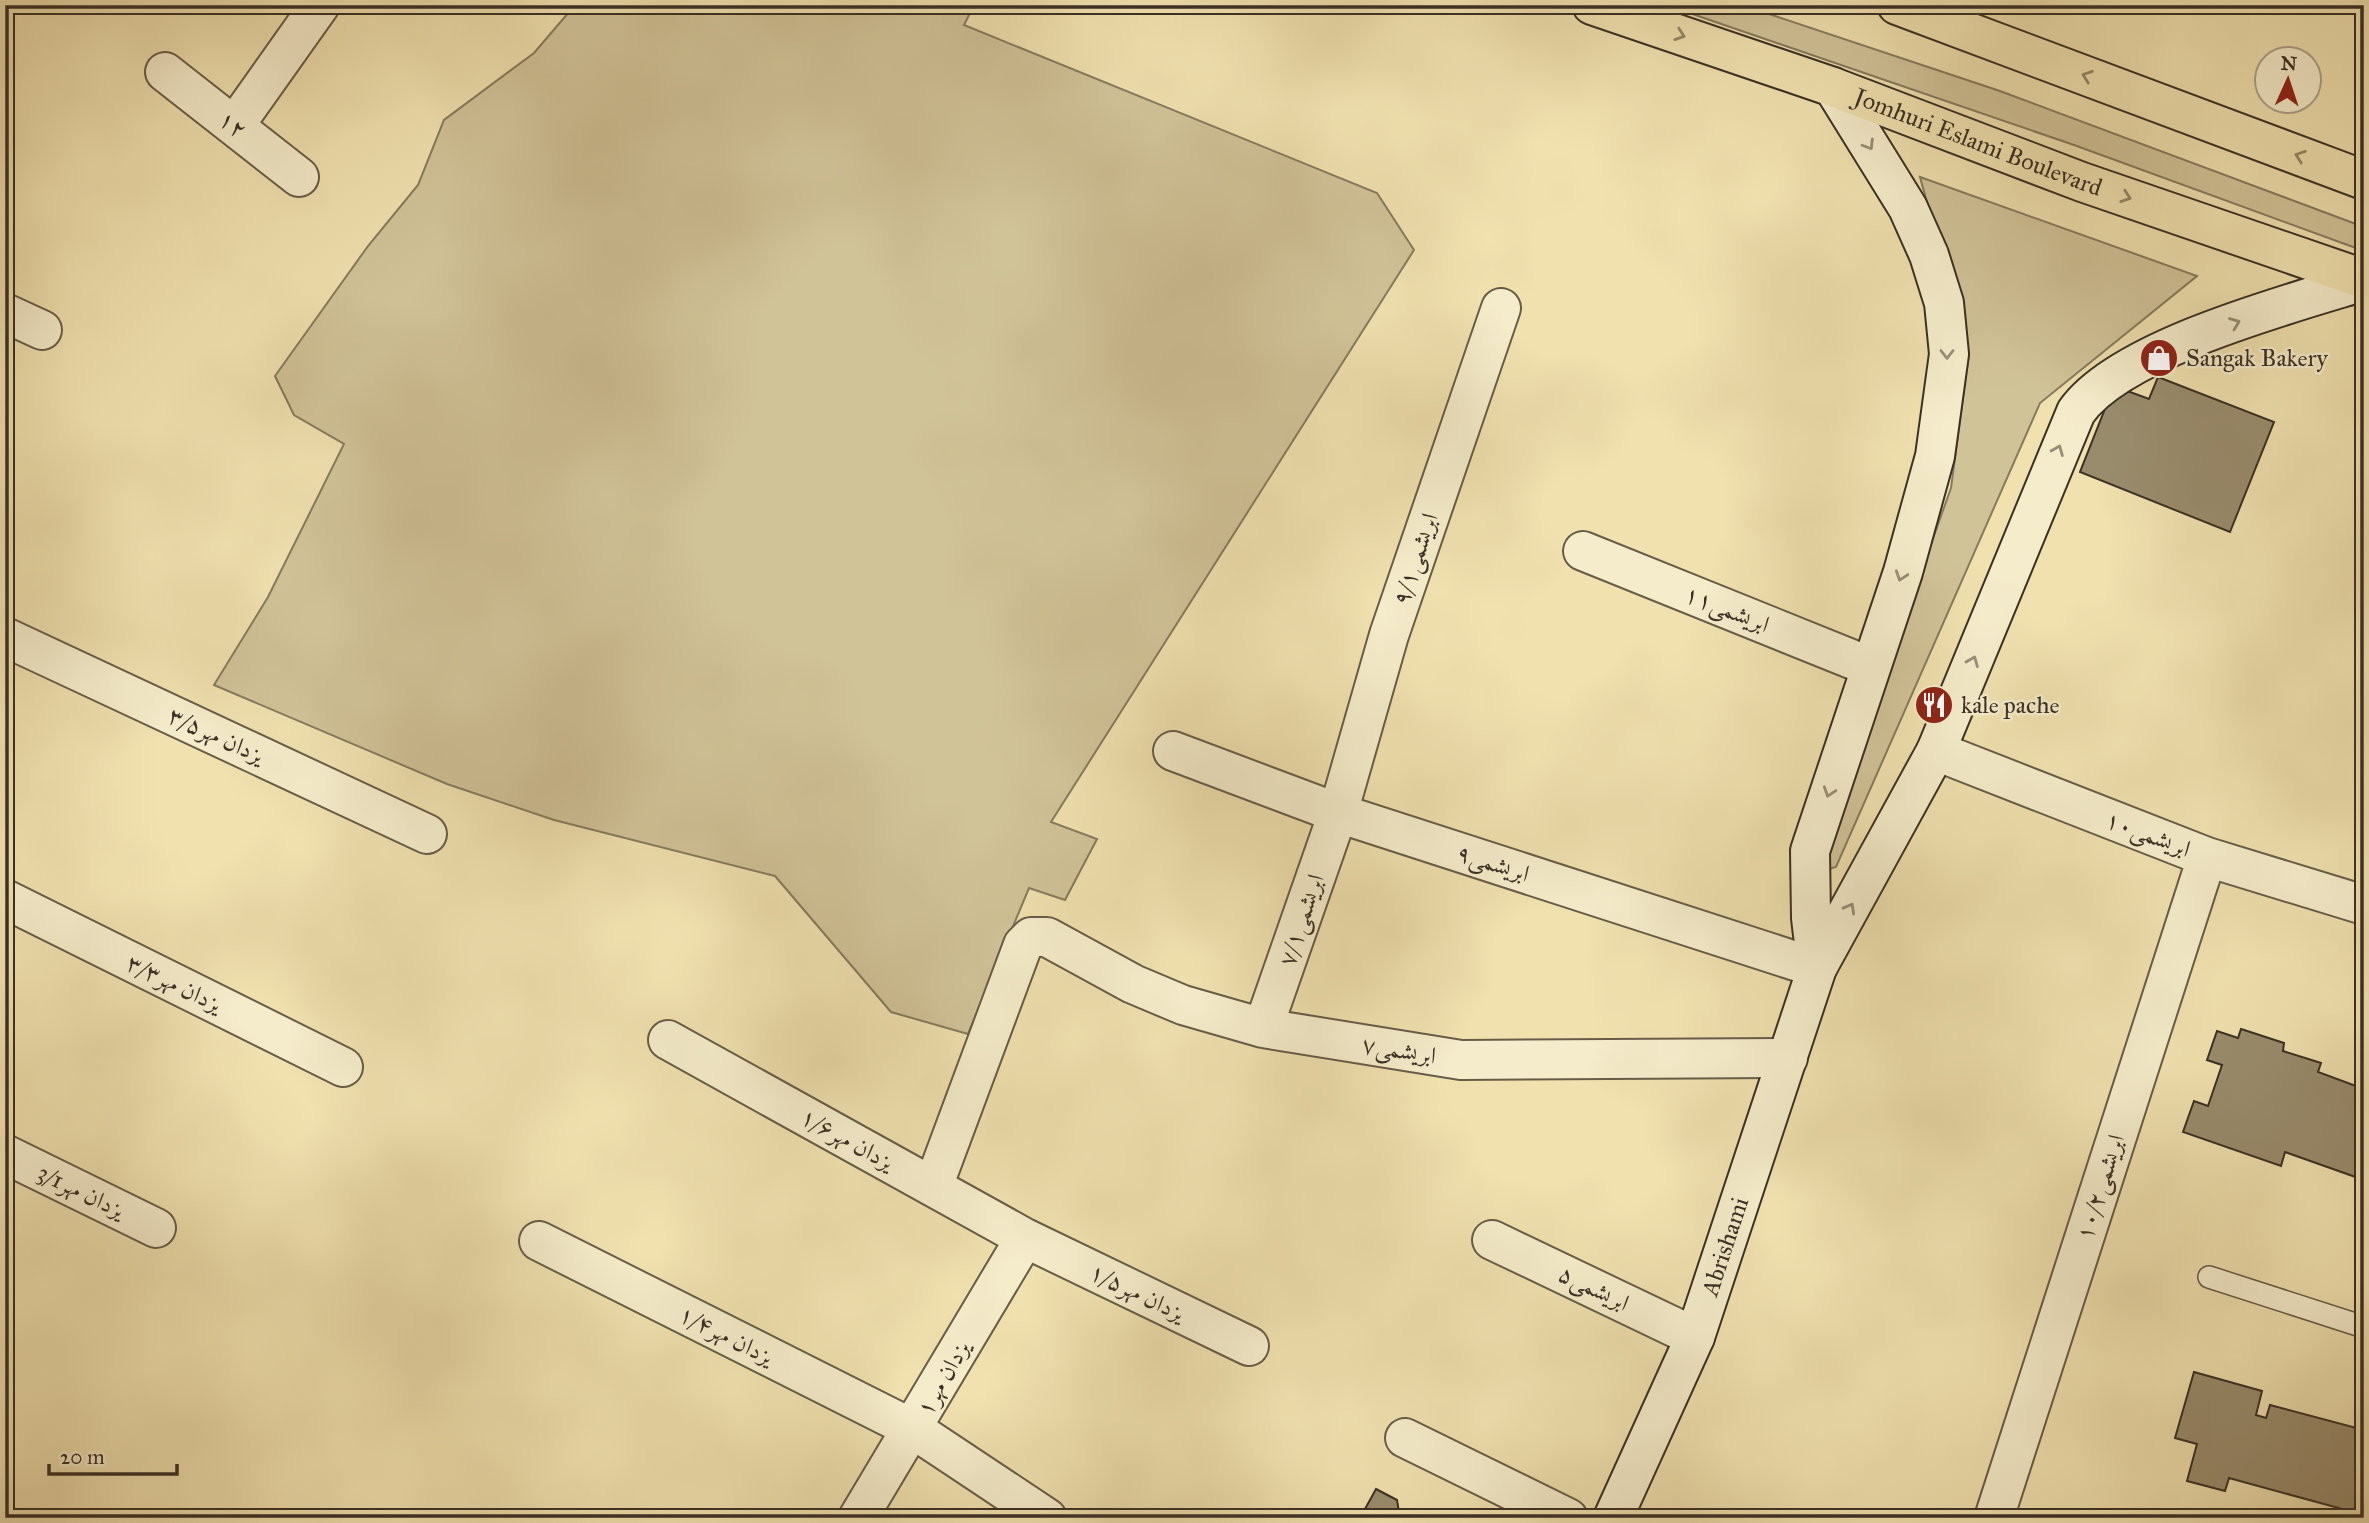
<svg xmlns="http://www.w3.org/2000/svg" width="2369" height="1523" font-family="'IM FELL Great Primer',Amiri,serif">
<rect width="100%" height="100%" fill="#f0e1af"/>
<filter id="stains"><feTurbulence type="fractalNoise" baseFrequency=".00286" numOctaves="4"/><feColorMatrix values="0 0 0 0 .2 0 0 0 0 .09 0 0 0 0 .02 0 0 0 .5 -.17"/></filter>
<radialGradient id="worn" r=".72"><stop offset=".6" stop-color="#630" stop-opacity="0"/><stop offset="1" stop-color="#630" stop-opacity=".3"/></radialGradient>
<path fill="#d1c398" stroke="#867a5f" stroke-width="2" d="M 575,5 L 974,5 L 964,25 L 1377,193 L 1414,250 L 1051,822 L 1097,839 L 1065,900 L 1029,888 L 968,1034 L 891,1012 L 775,876 L 554,820 L 447,784 L 214,685 L 268,597 L 344,444 L 294,415 L 275,376 L 368,246 L 418,185 L 444,120 L 534,53 Z
M 1666,5 L 1742,5 L 2000,91 L 2364,227 L 2364,251 L 2074,145 Z
M 1920,177 L 2197,276 L 2040,403 L 1836,867 L 1819,872 L 1886,670 L 1951,488 L 1969,353 Z"/>
<path fill="#998c6d" stroke="#3a3026" stroke-width="2" d="M 2158,377 L 2274,422 L 2230,532 L 2080,472 L 2114,386 L 2149,399 Z
M 2241,1029 L 2284,1043 L 2283,1051 L 2321,1063 L 2318,1072 L 2364,1089 L 2364,1180 L 2285,1152 L 2281,1166 L 2183,1132 L 2194,1101 L 2208,1106 L 2222,1065 L 2207,1060 L 2217,1031 L 2238,1038 Z
M 2194,1372 L 2262,1391 L 2256,1415 L 2266,1418 L 2270,1405 L 2364,1430 L 2364,1515 L 2229,1478 L 2225,1491 L 2187,1481 L 2197,1444 L 2175,1438 Z
M 1376,1489 L 1397,1500 L 1400,1518 L 1360,1518 Z"/>
<g fill="none" stroke-linecap="round" stroke-linejoin="round">
<defs>
<path id="lane" d="M 2209,1277 L 2364,1327"/>
<path id="street" d="M 165,72 L 299,177
M 235,125 L 320,5
M 5,313 L 42,330
M 1583,551 L 1871,667
M 5,637 L 427,834
M 1173,751 L 1338,813 L 1817,968
M 1936,751 L 2207,857 L 2364,905
M 5,899 L 343,1067
M 1263,1028 L 1338,813 L 1389,635 L 1501,308
M 668,1040 L 1025,1238 L 1249,1346
M 5,1154 L 156,1228
M 933,1187 L 1023,945 L 1031,937 L 1047,937 L 1133,984 L 1183,1005 L 1263,1028 L 1461,1060 L 1788,1058
M 1492,1240 L 1695,1337
M 539,1241 L 913,1429 L 1047,1518
M 1405,1438 L 1568,1518
M 858,1518 L 1025,1238
M 1994,1518 L 2207,857"/>
<g id="secondary">
<path d="M 1817,968 L 1811,918 L 1810,851 L 1903,572 L 1935,456 L 1949,354 L 1944,303 L 1929,255 L 1908,208 L 1833,87"/>
<path id="s1" d="M 1613,1518 L 1695,1337 L 1817,968 L 1936,751 L 2076,412 C 2120,349 2289,304 2364,281"/>
</g>
<g id="primary">
<path id="s2" d="M 1592,5 L 1833,87 L 2082,182 L 2364,279"/>
<path d="M 1897,5 L 2364,180"/>
</g>
</defs>
<use href="#lane" stroke="#685c48" stroke-width="24"/>
<use href="#street" stroke="#685c48" stroke-width="42"/>
<use href="#secondary" stroke="#3a3026" stroke-width="42"/>
<use href="#primary" stroke="#3a3026" stroke-width="42"/>
<use href="#lane" stroke="#f5eccb" stroke-width="21"/>
<use href="#street" stroke="#f5eccb" stroke-width="38"/>
<use href="#secondary" stroke="#f5eccb" stroke-width="38"/>
<use href="#primary" stroke="#f0e1af" stroke-width="38"/>
</g>
<defs><path id="oneway-chevron" d="M-2-3.5L2.5 0L-2 3.5" fill="none" stroke-width="1.6" stroke-linecap="round" stroke-linejoin="round" transform="scale(1.75)"/></defs>
<g stroke="#95886a">
<use href="#oneway-chevron" transform="translate(1680 35) rotate(19)"/>
<use href="#oneway-chevron" transform="translate(2087 76) rotate(-160)"/>
<use href="#oneway-chevron" transform="translate(2300 156) rotate(-160)"/>
<use href="#oneway-chevron" transform="translate(2126 197) rotate(19)"/>
</g>
<g stroke="#988e78">
<use href="#oneway-chevron" transform="translate(1869 145) rotate(58)"/>
<use href="#oneway-chevron" transform="translate(2235 323) rotate(-21)"/>
<use href="#oneway-chevron" transform="translate(1947 354) rotate(90)"/>
<use href="#oneway-chevron" transform="translate(2058 450) rotate(-68)"/>
<use href="#oneway-chevron" transform="translate(1901 576) rotate(108)"/>
<use href="#oneway-chevron" transform="translate(1973 661) rotate(-68)"/>
<use href="#oneway-chevron" transform="translate(1829 792) rotate(108)"/>
<use href="#oneway-chevron" transform="translate(1850 908) rotate(-61)"/>
</g>
<defs>
<symbol id="shop-disc" viewBox="-11 -11 22 22"><circle r="9.5" fill="#8f2418" stroke="#f5eccb"/><path d="M-5-2.5h2.3a2.7 3.5 0 0 1 5.4 0H5L5.5 6h-11ZM-1.5-2.5h3a1.5 2.3 0 0 0-3 0Z" fill="#fff"/></symbol>
<symbol id="restaurant-disc" viewBox="-11 -11 22 22"><circle r="9.5" fill="#8f2418" stroke="#f5eccb"/><path d="M-5-6h1v4h1v-4h1v4h1v-4h1v5L-1.5 .5V6h-2V.5L-5-1ZM5-6V6H3V1.5H1.5Q1.5-4 5-6Z" fill="#fff"/></symbol>
</defs>
<g fill-rule="evenodd">
<use href="#shop-disc" x="2137" y="336" width="44" height="44"/>
<use href="#restaurant-disc" x="1912" y="683" width="44" height="44"/>
</g>
<g text-anchor="middle" dominant-baseline="central" stroke-width="5" stroke-linejoin="round" paint-order="stroke">
<g font-size="24" fill="#3a3026" stroke="#f5eccb">
<text transform="translate(233 124) rotate(38)">۱۲</text>
<text stroke="none"><textPath href="#s2" startOffset="410">Jomhuri Eslami Boulevard</textPath></text>
<text transform="translate(1415 559) rotate(-71)">۹/۱ابریشمی</text>
<text transform="translate(1727 609) rotate(22)">ابریشمی۱۱</text>
<text transform="translate(216 735) rotate(25)">۳/۵یزدان مهر</text>
<text transform="translate(2148 834) rotate(21)">ابریشمی۱۰</text>
<text transform="translate(1493 863) rotate(18)">ابریشمی۹</text>
<text transform="translate(1301 920) rotate(-71)">ابریشمی۷/۱</text>
<text transform="translate(174 983) rotate(26)">۳/۳یزدان مهر</text>
<text transform="translate(1399 1050) rotate(9)">ابریشمی۷</text>
<text transform="translate(847 1139) rotate(29)">۱/۶یزدان مهر</text>
<text transform="translate(2100 1187) rotate(-72)">۱۰/۲ابریشمی</text>
<text transform="translate(81 1191) rotate(26)">3/1یزدان مهر</text>
<text stroke="none"><textPath href="#s1" startOffset="294">Abrishami</textPath></text>
<text transform="translate(1594 1288) rotate(26)">ابریشمی۵</text>
<text transform="translate(1137 1292) rotate(26)">۱/۵یزدان مهر</text>
<text transform="translate(726 1335) rotate(27)">۱/۴یزدان مهر</text>
<text transform="translate(943 1378) rotate(-60)">یزدان مهر۱</text>
</g>
<g font-size="24" fill="#3a3026" stroke="#f5eccb" text-anchor="start">
<text x="2186" y="358">Sangak Bakery</text>
<text x="1961" y="705">kale pache</text>
</g>
</g>
<rect width="2369" height="1523" fill="none" stroke="#f0e1af" stroke-width="28"/>
<rect x="7" y="7" width="2355" height="1509" fill="none" stroke="#3a3026" stroke-width="3.5"/>
<rect x="14" y="14" width="2341" height="1495" fill="none" stroke="#3a3026" stroke-width="2"/>
<g transform="translate(2288 80) rotate(3)"><circle r="33" fill="#f5eccb" stroke="#aaa189" stroke-width="2"/>
<path d="M0-5L12 26L0 18L-12 26Z" fill="#8f2418"/>
<text y="-10" font-size="19" font-weight="bold" text-anchor="middle" fill="#3a3026">N</text>
</g>
<path d="M49 1464v10h128v-10" fill="none" stroke="#3a3026" stroke-width="3.5"/>
<text x="60" y="1464" font-size="21" fill="#3a3026" stroke="#f5eccb" stroke-width="5" paint-order="stroke">20 m</text>
<rect width="100%" height="100%" filter="url(#stains)"/>
<rect width="100%" height="100%" fill="url(#worn)"/>
</svg>
